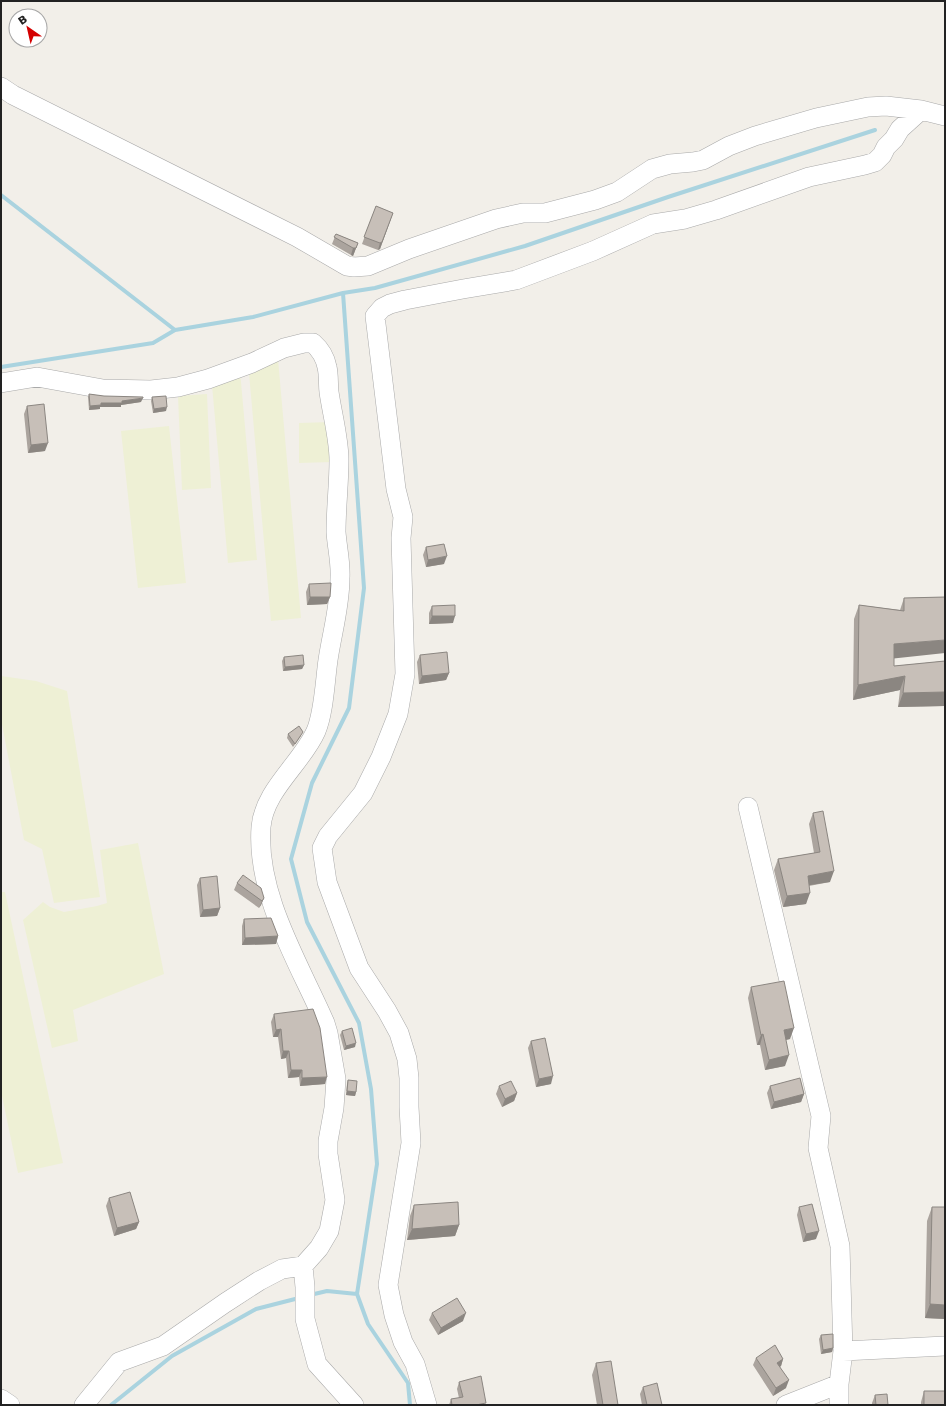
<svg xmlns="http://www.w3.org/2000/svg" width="946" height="1406" font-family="Rubik,sans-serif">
<rect width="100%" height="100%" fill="#f2efe9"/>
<path fill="#eef0d5" d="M 278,359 L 301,618 L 271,621 L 248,362 Z
M 240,371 L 257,560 L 228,563 L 211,374 Z
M 207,394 L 211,488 L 182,490 L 178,396 Z
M 331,422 L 332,462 L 299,463 L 299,423 Z
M 169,426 L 186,583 L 138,588 L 121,431 Z
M 1,676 L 36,681 L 67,691 L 100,897 L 54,903 L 42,849 L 24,840 L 1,719 Z
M 138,843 L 164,974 L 73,1010 L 78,1041 L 52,1048 L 23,920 L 43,902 L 50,907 L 64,912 L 97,906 L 107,903 L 100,850 Z
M 1,892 L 5,892 L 63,1163 L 18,1173 L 1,1091 Z"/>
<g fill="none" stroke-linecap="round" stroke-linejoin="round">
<path stroke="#aad3df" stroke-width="4" d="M 1,195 L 175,330
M 343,293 L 375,288 L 525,246 L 668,197 L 875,130
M 1,367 L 153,343 L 175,330 L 253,317 L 343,293 L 364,588 L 349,708 L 312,783 L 291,859 L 307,922 L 359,1023 L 371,1089 L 377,1164 L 357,1294 L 368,1324 L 408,1383 L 410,1405
M 310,1295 L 327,1291 L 357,1294
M 111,1405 L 172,1356 L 256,1309 L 299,1298"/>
<defs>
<path id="minor" d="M 1,87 L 13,95 L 297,237 L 347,266 L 354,267 L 368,266 L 409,249 L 496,219 L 523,213 L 545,213 L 595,200 L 617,192 L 652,169 L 670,164 L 693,162 L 703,160 L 729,146 L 755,136 L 816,118 L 868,107 L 886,106 L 921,110 L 945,116
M 1,383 L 37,377 L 103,389 L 151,390 L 178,387 L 208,379 L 252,363 L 284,348 L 304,343 L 313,343 C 321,350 325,357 327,367 C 329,375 328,384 329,392 C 332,413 339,439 339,460 C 339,484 336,508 336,532 C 337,547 341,563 340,578 C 340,606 332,633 328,660 C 325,681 324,712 316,731 C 302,763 264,790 261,827 C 256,895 299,963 325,1023 L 328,1033 L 336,1079 L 334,1108 L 328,1141 L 328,1154 L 335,1200 L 329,1231 L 319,1248 L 303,1266 L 282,1269 L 259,1281 L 225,1303 L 163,1346 L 119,1362 L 84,1405
M 748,807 L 821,1116 L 818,1148 L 840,1246 L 843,1351 L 839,1384 L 839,1405
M 303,1266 L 305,1287 L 305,1319 L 317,1364 L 354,1405
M 843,1351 L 945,1346
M 1,1399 L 10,1405
M 427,1405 L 415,1364 L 403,1342 L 394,1315 L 388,1285 L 411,1143 L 409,1107 L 409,1078 L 407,1059 L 399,1033 L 387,1011 L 359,968 L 327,882 L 322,848 L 328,836 L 363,793 L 381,757 L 398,714 L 405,674 L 401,538 L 403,517 L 396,489 L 375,316 L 382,308 L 390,304 L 405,300 L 463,289 L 516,280 L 593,251 L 653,224 L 685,219 L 716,210 L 809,177 L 865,165 L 875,162 L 882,155 L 886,147 L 894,139 L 900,129 L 921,110
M 786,1405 L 839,1384"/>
</defs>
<use href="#minor" stroke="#a9a9a9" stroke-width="20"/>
<use href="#minor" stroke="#fff" stroke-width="19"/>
</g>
<path fill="#aba49e" d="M 376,206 L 393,213 L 380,249 L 378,250 L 362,244 Z
M 336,234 L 358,243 L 353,256 L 351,255 L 332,244 Z
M 89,394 L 141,402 L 121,405 L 121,407 L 100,407 L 100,409 L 89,410 L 88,397 Z
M 152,397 L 166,411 L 153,413 L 151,401 Z
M 27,406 L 45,451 L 28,453 L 24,414 Z
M 426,547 L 444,564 L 426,567 L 423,555 Z
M 309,584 L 330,597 L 327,604 L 307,605 L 306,592 Z
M 945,597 L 894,658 L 894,666 L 945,661 L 945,703 L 944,706 L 898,707 L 900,690 L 853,700 L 854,619 L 859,605 L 900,610 L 904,598 Z
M 432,606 L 453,623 L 429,624 L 429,613 Z
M 420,655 L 449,673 L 446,680 L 419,684 L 417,662 Z
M 284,657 L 304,665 L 302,669 L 283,671 L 282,661 Z
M 288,734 L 301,736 L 293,747 L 287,738 Z
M 813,813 L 830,882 L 809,886 L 806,904 L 783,907 L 774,870 L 778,859 L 814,853 L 809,824 Z
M 200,878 L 220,908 L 217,916 L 200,917 L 197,885 Z
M 237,883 L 264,898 L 261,905 L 259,908 L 234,890 Z
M 244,919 L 278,936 L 276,944 L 242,945 L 242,926 Z
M 751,987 L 790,1039 L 786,1040 L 785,1066 L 765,1070 L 760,1045 L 757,1045 L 748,998 Z
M 274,1014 L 325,1084 L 300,1086 L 299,1077 L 288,1078 L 286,1058 L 281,1059 L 278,1037 L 273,1037 L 271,1022 Z
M 342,1031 L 355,1047 L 344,1050 L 340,1035 Z
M 531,1041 L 551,1084 L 536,1087 L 528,1048 Z
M 348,1080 L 356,1092 L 355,1096 L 346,1095 L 347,1084 Z
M 499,1086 L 517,1093 L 514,1101 L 502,1107 L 496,1094 Z
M 770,1086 L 804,1094 L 801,1102 L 771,1109 L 767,1093 Z
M 109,1198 L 139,1222 L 136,1229 L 114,1236 L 106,1206 Z
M 414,1205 L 459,1225 L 455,1236 L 407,1240 L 410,1216 Z
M 799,1207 L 816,1239 L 803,1242 L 797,1215 Z
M 932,1207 L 945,1319 L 925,1318 L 927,1221 Z
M 432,1313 L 463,1321 L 438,1335 L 429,1320 Z
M 821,1335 L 833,1348 L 832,1352 L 821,1354 L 819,1339 Z
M 945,1354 L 945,1378 L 944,1357 Z
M 756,1358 L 783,1359 L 781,1366 L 780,1367 L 786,1388 L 773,1396 L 753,1365 Z
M 596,1363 L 618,1405 L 597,1405 L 592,1375 Z
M 459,1382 L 485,1405 L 449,1405 L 451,1399 L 459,1398 L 457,1389 Z
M 643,1387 L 662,1405 L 642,1405 L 640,1394 Z
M 924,1391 L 945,1405 L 921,1405 L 921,1402 Z
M 875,1395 L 888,1405 L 872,1405 L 872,1403 Z"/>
<path fill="#8b8681" d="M 393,213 L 380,249 L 378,250 L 380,243 Z
M 358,243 L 353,256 L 351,255 L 353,248 Z
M 143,398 L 141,402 L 121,405 L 121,407 L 100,407 L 100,409 L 89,410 L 90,406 L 101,403 L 122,401 Z
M 167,407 L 166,411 L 153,413 L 154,409 Z
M 48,443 L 45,451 L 28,453 L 31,445 Z
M 447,556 L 444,564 L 426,567 L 428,560 Z
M 310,597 L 330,597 L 327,604 L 307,605 Z
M 432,616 L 455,616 L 453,623 L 429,624 Z
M 945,640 L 945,653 L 889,659 L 894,644 Z
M 304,665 L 302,669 L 283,671 L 285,667 Z
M 449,673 L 446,680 L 419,684 L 422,676 Z
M 905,676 L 900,690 L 853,700 L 858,685 Z
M 945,692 L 945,703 L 944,706 L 898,707 L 903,693 Z
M 834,871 L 830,882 L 804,886 L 808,876 Z
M 810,893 L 806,904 L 783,907 L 787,896 Z
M 264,898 L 261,905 L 259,908 L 262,901 Z
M 220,908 L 217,916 L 200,917 L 203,910 Z
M 278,936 L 276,944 L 242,945 L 245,938 Z
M 794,1028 L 790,1039 L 780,1041 L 784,1030 Z
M 281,1029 L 278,1037 L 273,1037 L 276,1030 Z
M 763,1034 L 760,1045 L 757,1045 L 761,1035 Z
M 356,1043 L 355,1047 L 344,1050 L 346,1046 Z
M 283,1051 L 289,1051 L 286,1058 L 281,1059 Z
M 789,1055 L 785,1066 L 765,1070 L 769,1060 Z
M 291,1070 L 302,1070 L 299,1077 L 288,1078 Z
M 553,1076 L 551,1084 L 536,1087 L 539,1079 Z
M 327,1077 L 325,1084 L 300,1086 L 302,1078 Z
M 347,1091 L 356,1092 L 355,1096 L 346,1095 Z
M 517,1093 L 514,1101 L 502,1107 L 505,1099 Z
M 804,1094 L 801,1102 L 771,1109 L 774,1102 Z
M 139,1222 L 136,1229 L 114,1236 L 117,1228 Z
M 459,1225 L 455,1236 L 407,1240 L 412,1229 Z
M 819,1231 L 816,1239 L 803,1242 L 806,1234 Z
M 930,1304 L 945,1305 L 945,1319 L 925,1318 Z
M 466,1313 L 463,1321 L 438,1335 L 441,1328 Z
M 833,1348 L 832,1352 L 821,1354 L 823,1350 Z
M 783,1359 L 781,1366 L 774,1370 L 777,1363 Z
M 789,1380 L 786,1388 L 773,1396 L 776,1388 Z"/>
<path fill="#c7bfb8" stroke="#8b8681" d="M 376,206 L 393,213 L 382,242 L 380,243 L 364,237 Z
M 336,234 L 358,243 L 356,248 L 353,248 L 334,237 Z
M 89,394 L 104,396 L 143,397 L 143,398 L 122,401 L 122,403 L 101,403 L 101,405 L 90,406 Z
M 166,396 L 167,407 L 154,409 L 152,397 Z
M 44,404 L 48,443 L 31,445 L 27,406 Z
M 444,544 L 447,556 L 428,560 L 426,547 Z
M 331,583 L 330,597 L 310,597 L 309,584 Z
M 945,597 L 945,640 L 894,644 L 894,666 L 945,661 L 945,692 L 903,693 L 905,676 L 858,685 L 859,605 L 904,611 L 904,598 Z
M 455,605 L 455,616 L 432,616 L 432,606 Z
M 447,652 L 449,673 L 422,676 L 420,655 Z
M 303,655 L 304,665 L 285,667 L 284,657 Z
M 299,726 L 303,732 L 295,744 L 288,734 Z
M 823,811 L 834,871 L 808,876 L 810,893 L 787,896 L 778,859 L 820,852 L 813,813 Z
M 243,875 L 261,888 L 264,898 L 262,901 L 237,883 Z
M 217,876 L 220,908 L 203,910 L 200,878 Z
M 271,918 L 278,936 L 245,938 L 244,919 Z
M 784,981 L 794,1028 L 784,1030 L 789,1055 L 769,1060 L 763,1034 L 761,1035 L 751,987 Z
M 313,1009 L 320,1028 L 327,1077 L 302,1078 L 302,1070 L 291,1070 L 289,1051 L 283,1051 L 281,1029 L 276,1030 L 274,1014 Z
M 352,1028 L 356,1043 L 346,1046 L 342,1031 Z
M 545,1038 L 553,1076 L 539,1079 L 531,1041 Z
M 800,1078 L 804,1094 L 774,1102 L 770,1086 Z
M 348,1080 L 357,1081 L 356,1092 L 347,1091 Z
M 511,1081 L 517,1093 L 505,1099 L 499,1086 Z
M 130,1192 L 139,1222 L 117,1228 L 109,1198 Z
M 458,1202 L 459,1225 L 412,1229 L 414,1205 Z
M 812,1204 L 819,1231 L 806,1234 L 799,1207 Z
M 932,1207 L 945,1207 L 945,1305 L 930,1304 Z
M 457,1298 L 466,1313 L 441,1328 L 432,1313 Z
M 833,1334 L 833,1348 L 823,1350 L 821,1335 Z
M 775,1345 L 783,1359 L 777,1363 L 789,1380 L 776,1388 L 756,1358 Z
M 611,1361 L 618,1405 L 603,1405 L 596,1363 Z
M 481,1376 L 486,1403 L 476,1405 L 452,1405 L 451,1399 L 463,1397 L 459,1382 Z
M 657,1383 L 662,1405 L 647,1405 L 643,1387 Z
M 924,1391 L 945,1391 L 945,1405 L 924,1405 Z
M 887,1394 L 888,1405 L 876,1405 L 875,1395 Z"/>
<rect width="946" height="1406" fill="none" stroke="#222222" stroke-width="4"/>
<g transform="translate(28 28) rotate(326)"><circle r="19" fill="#ffffff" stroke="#a7a7a7"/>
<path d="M0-3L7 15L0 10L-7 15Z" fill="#d40000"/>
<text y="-6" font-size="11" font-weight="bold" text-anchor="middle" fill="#222222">B</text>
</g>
</svg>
